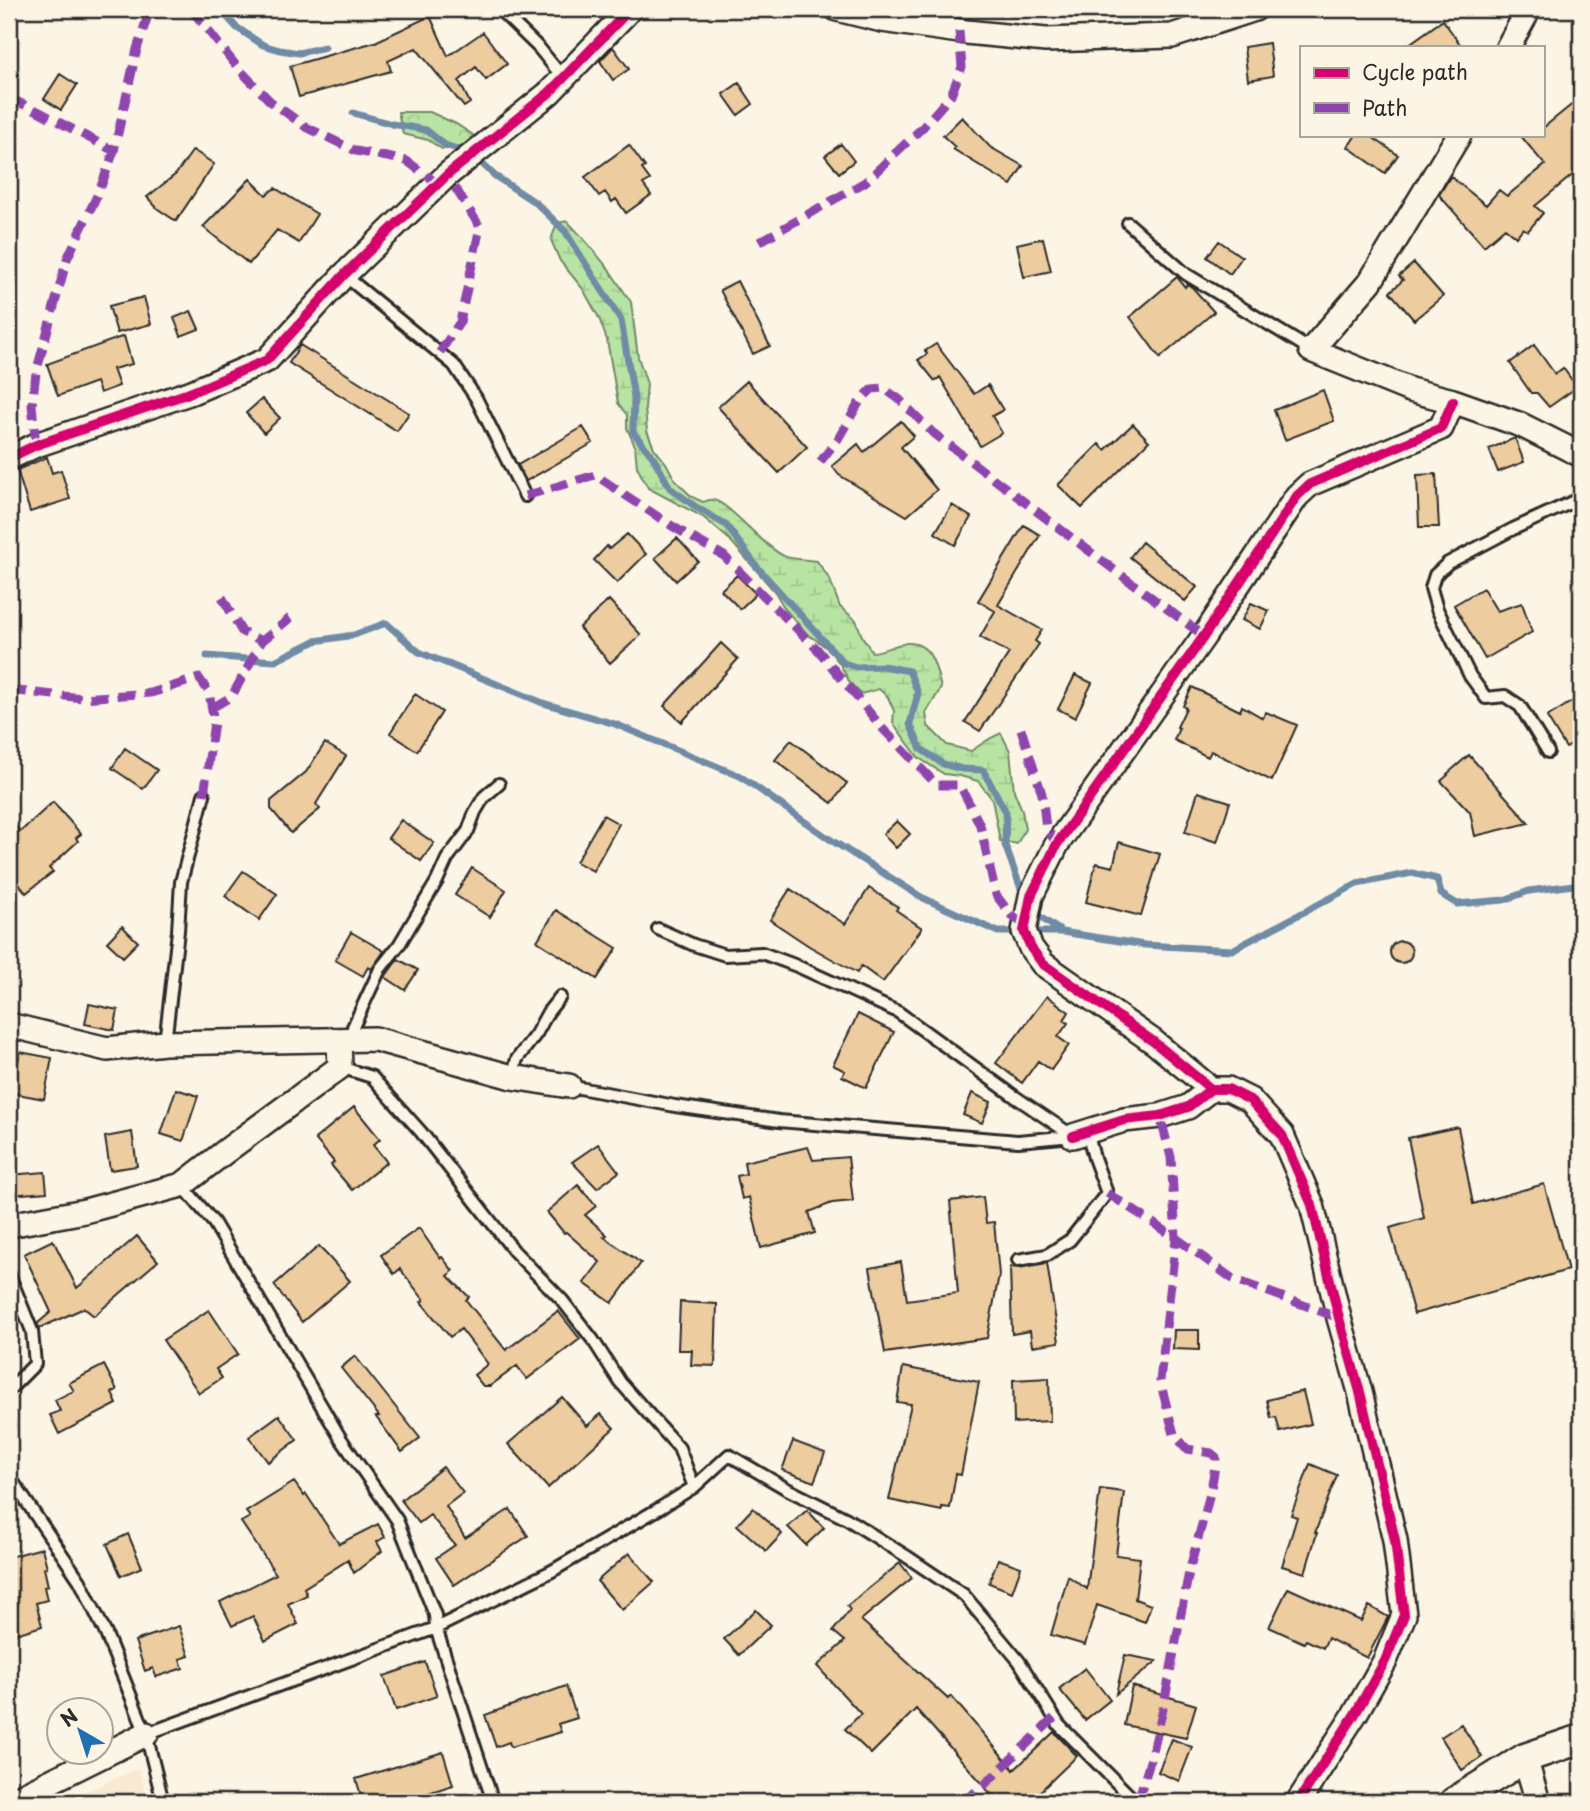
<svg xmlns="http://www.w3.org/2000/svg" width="1590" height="1811" font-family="'Playpen Sans',sans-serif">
<defs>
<pattern id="forest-crowns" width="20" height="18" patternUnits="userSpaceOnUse" patternTransform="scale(1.75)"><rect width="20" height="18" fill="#b7e4a3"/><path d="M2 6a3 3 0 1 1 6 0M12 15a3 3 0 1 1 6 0" fill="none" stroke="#9ec48c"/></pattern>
<pattern id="wetland-marsh" width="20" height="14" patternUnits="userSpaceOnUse" patternTransform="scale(1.75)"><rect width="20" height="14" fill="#b7e4a3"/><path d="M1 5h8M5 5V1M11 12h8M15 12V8" fill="none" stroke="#9ec48c"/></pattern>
</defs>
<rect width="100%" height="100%" fill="#fcf5e5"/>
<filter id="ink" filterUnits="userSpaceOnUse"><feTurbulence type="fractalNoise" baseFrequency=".0143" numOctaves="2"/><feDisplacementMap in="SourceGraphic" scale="14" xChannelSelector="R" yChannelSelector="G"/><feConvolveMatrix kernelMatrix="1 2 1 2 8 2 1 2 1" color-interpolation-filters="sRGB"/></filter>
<g filter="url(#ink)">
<path fill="#f8e9d0" d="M 138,1768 L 148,1802 L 64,1802 Z"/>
<path fill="url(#forest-crowns)" stroke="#718867" stroke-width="2" d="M 398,112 L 430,112 L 456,124 L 473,135 L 467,143 L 458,149 L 442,149 L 428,140 L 403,134 Z"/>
<path fill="url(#wetland-marsh)" stroke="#718867" stroke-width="2" d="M 567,221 L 583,238 L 608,268 L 631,302 L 638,357 L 647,384 L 645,408 L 647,431 L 654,448 L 666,463 L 675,480 L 692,497 L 703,502 C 706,501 710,499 713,500 C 729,502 763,547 784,556 C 789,559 809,560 817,561 L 830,580 L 840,607 L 856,620 L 862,636 L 872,652 C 884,651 894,645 906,643 C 932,641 936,668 941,688 L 926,713 L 928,726 L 947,745 L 971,751 L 989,739 L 1001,733 L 1010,751 L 1014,791 L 1022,810 L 1025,829 L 1017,844 L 1000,841 L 992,799 L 978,781 L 960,776 L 944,774 L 919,758 L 893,723 L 894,711 L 888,697 L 879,689 L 861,694 L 850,683 L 840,664 L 829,650 L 818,641 L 808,635 L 785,609 L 775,592 L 730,540 L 703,517 L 648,488 L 637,467 L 635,446 L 627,428 L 627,415 L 618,403 L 607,340 L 599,318 L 583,289 L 560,261 L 551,240 L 557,223 Z"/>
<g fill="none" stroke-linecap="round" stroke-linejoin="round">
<path stroke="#708ba6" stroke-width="7" d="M 220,9 L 236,27 L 263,45 L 280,50 L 299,53 L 325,47
M 353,113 L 392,124 L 426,130 L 445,145 L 466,152
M 476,158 L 495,176 L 536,203 L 565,231 L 621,320 L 634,397 L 633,432 L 653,457 L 670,488 L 696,507 L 726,525 L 758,568 L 844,663 L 856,667 L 883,666 L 909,671 L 918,693 L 910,724 L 921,749 L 943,764 L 962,769 L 983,770 L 1006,812 L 1005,845 L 1024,897
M 207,656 L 275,661 L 315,641 L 354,635 L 386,623 L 419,652 L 543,703 L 615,724 L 740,776 L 828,838 L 921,897 L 998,932 L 1062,932 L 1145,945 L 1232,950 L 1357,884 L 1412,873 L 1437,879 L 1441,894 L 1457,904 L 1504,900 L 1529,891 L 1581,884
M 1031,911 L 1062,932"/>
</g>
<path fill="#edcc9f" stroke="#2b2b2b" stroke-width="2" d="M 430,16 L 448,56 L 483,32 L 507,64 L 486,80 L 476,67 L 459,81 L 470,103 L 464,107 L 416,48 L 388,61 L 391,71 L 299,97 L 290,66 L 375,42 Z
M 1443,20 L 1462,47 L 1405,47 Z
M 1269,43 L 1273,76 L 1248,80 L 1244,47 Z
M 613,47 L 629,69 L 613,80 L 600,61 Z
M 60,74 L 77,85 L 61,110 L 44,99 Z
M 739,83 L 753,104 L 738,115 L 723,94 Z
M 1581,97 L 1581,168 L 1535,206 L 1543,213 L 1528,231 L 1523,228 L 1516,237 L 1505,228 L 1484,246 L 1439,195 L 1450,177 L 1450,176 L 1486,205 L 1499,190 L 1507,196 L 1545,165 L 1520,135 L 1543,135 L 1543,128 Z
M 962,117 L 990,147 L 1023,166 L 1011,185 L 953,149 L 955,147 L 943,136 Z
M 1356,135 L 1369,135 L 1398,155 L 1385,173 L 1348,147 Z
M 841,144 L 854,161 L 839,173 L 825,156 Z
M 629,145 L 645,167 L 642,169 L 650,180 L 643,184 L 651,195 L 626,213 L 616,199 L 612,202 L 605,192 L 599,196 L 585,177 Z
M 193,150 L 214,164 L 176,221 L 158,209 L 147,197 L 176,174 Z
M 250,179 L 266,195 L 275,188 L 317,214 L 299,243 L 277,230 L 249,264 L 203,227 Z
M 1043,238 L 1051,271 L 1024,277 L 1017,244 Z
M 1219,241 L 1242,257 L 1230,274 L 1207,257 Z
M 1414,263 L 1443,296 L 1414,320 L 1390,292 L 1403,280 L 1399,276 Z
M 1177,277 L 1185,287 L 1187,284 L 1193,288 L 1214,312 L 1160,358 L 1130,317 Z
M 737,281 L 770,346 L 753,354 L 720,290 Z
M 144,297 L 151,324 L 117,333 L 109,306 Z
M 191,311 L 199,329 L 181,336 L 174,318 Z
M 124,336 L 132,364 L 113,369 L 119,386 L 100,393 L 96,382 L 58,396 L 47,364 Z
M 936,344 L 974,394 L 988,385 L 1003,410 L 992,416 L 1002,433 L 980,446 L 940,377 L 935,381 L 918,360 L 927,354 L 925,351 Z
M 300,345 L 409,413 L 397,431 L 289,363 Z
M 1534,345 L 1555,374 L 1563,368 L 1577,387 L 1549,407 L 1537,393 L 1531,393 L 1510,363 Z
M 747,381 L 807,447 L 779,473 L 718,407 Z
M 1323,390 L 1334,421 L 1285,440 L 1274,410 Z
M 262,399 L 280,418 L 264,433 L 246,413 Z
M 901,421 L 914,436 L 901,447 L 937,490 L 907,516 L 839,475 L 832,466 L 858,444 L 864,452 Z
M 1133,424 L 1149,441 L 1082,508 L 1058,485 L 1099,444 L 1105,450 Z
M 583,427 L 593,443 L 526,481 L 518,465 Z
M 1515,438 L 1524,462 L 1498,472 L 1489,449 Z
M 47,457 L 52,473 L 61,470 L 70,499 L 30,512 L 17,470 Z
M 1436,474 L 1439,527 L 1419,527 L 1417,475 Z
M 952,505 L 971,517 L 955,545 L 935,533 Z
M 1024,525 L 1040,535 L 998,605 L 1042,630 L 1035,641 L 1039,644 L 980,731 L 965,722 L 1009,653 L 980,637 L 995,611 L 978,601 Z
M 627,534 L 646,554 L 617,583 L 594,560 L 607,546 L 609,549 Z
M 677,538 L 698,561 L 676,581 L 655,558 Z
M 1142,542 L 1197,587 L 1185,601 L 1130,557 Z
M 737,575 L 756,594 L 740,609 L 721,590 Z
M 1483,588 L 1497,611 L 1522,603 L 1532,632 L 1485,659 L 1454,605 Z
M 609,600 L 641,635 L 610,663 L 579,628 Z
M 1251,603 L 1269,611 L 1260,629 L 1242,620 Z
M 721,643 L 738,659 L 682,722 L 664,706 Z
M 1075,675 L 1092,683 L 1075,718 L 1058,709 Z
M 1192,687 L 1240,711 L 1242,706 L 1263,718 L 1266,712 L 1297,725 L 1272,781 L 1211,751 L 1208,757 L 1174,740 L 1179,728 L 1177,727 L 1186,708 L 1183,706 Z
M 415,694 L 442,712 L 417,751 L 390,733 Z
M 1581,696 L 1581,739 L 1566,748 L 1547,717 Z
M 791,740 L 847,783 L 832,803 L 775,760 Z
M 325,743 L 346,756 L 316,804 L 320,809 L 291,833 L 271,809 L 271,801 L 306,772 Z
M 125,748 L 157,770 L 143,789 L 112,768 Z
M 1469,755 L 1529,823 L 1475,836 L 1470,812 L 1441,781 L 1448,775 L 1447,774 Z
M 1198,792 L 1230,802 L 1217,842 L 1185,832 Z
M 53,802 L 81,834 L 76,838 L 78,841 L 49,868 L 53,872 L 26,893 L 9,871 L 9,818 L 20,832 Z
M 603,815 L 619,824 L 593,871 L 576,862 Z
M 401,820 L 434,843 L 421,861 L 388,838 Z
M 897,821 L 910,834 L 896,848 L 883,834 Z
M 1119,842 L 1160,854 L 1141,916 L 1086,902 L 1096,863 L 1113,867 Z
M 472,868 L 506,890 L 490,917 L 455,895 Z
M 243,871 L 277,894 L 259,920 L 225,896 Z
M 869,888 L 898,907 L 896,910 L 922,928 L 883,982 L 861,966 L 857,973 L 809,946 L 770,920 L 790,889 L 845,924 Z
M 556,910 L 617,948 L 597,979 L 537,941 Z
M 122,926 L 138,942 L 123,957 L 107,942 Z
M 351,932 L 384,951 L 372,969 L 368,967 L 363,976 L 335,960 Z
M1390 952a11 11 0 1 1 22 0a11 11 0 1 1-22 0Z
M 398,959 L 418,970 L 405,990 L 385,977 Z
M 1047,996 L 1069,1012 L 1064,1020 L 1068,1023 L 1058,1037 L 1069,1045 L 1051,1070 L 1038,1061 L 1022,1083 L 996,1063 Z
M 89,1004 L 118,1010 L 114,1030 L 85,1024 Z
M 858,1014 L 894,1032 L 866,1088 L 842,1076 L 845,1071 L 833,1065 Z
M 20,1052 L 52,1058 L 44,1099 L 12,1093 Z
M 176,1089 L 198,1096 L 183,1141 L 161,1134 Z
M 972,1093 L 991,1102 L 982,1123 L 963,1115 Z
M 354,1107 L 380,1139 L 373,1145 L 387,1162 L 352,1190 L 331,1165 L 334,1162 L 315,1139 Z
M 1458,1127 L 1473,1204 L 1544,1184 L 1568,1270 L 1414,1314 L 1390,1228 L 1424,1218 L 1408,1138 Z
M 132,1132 L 137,1166 L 110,1170 L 105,1137 Z
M 598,1144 L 619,1172 L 597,1188 L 572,1162 Z
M 808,1147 L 813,1160 L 848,1157 L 853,1201 L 832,1203 L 809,1212 L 815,1233 L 761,1248 L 749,1197 L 742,1199 L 737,1176 L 746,1174 L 744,1162 Z
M 45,1172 L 47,1192 L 9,1195 L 9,1175 Z
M 578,1185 L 596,1206 L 585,1215 L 607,1235 L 604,1237 L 641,1263 L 612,1303 L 584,1283 L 600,1262 L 566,1232 L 564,1233 L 547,1212 Z
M 983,1197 L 986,1223 L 994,1222 L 999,1275 L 987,1338 L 885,1353 L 870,1268 L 901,1262 L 907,1300 L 958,1293 L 950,1201 Z
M 419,1228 L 440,1258 L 442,1257 L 453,1271 L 448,1276 L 469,1297 L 466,1300 L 506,1350 L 558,1311 L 580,1339 L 527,1379 L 517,1366 L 490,1386 L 483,1386 L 474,1375 L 488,1364 L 461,1329 L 450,1337 L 421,1302 L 424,1300 L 400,1269 L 394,1274 L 381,1255 Z
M 137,1236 L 158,1261 L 94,1316 L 84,1308 L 40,1328 L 37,1324 L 51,1312 L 24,1254 L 53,1240 L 77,1288 Z
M 319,1246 L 350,1281 L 302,1322 L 274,1285 Z
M 1047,1263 L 1059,1342 L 1032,1346 L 1030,1331 L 1012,1334 L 1010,1267 L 1019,1268 Z
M 680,1302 L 717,1304 L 715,1366 L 691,1365 L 692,1350 L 678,1350 Z
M 209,1310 L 238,1354 L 216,1369 L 222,1378 L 199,1393 L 163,1340 Z
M 1174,1330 L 1199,1330 L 1199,1350 L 1173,1349 Z
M 355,1356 L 420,1438 L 402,1452 L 376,1417 L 379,1416 L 341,1368 Z
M 104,1365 L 117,1390 L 112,1393 L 117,1404 L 59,1434 L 50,1415 L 60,1411 L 55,1400 L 74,1391 L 69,1383 Z
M 903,1367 L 979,1382 L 961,1475 L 956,1474 L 950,1508 L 942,1507 L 942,1511 L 889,1500 L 911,1404 L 897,1402 Z
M 1049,1378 L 1050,1421 L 1014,1423 L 1013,1380 Z
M 1303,1391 L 1311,1424 L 1280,1432 L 1276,1417 L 1271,1418 L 1267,1400 Z
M 562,1397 L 587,1426 L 601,1414 L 614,1428 L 548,1488 L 508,1444 Z
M 279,1415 L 297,1440 L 268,1462 L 249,1437 Z
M 793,1441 L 825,1453 L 814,1482 L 782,1470 Z
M 1310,1464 L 1337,1475 L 1315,1533 L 1317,1533 L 1305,1573 L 1282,1566 L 1297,1517 L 1291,1515 Z
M 443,1467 L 463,1493 L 446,1506 L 465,1538 L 510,1509 L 528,1536 L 454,1585 L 436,1558 L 455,1545 L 430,1515 L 419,1523 L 401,1500 Z
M 294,1482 L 304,1496 L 306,1494 L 339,1544 L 378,1524 L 385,1537 L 377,1542 L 382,1551 L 354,1573 L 348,1560 L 304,1588 L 307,1595 L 288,1604 L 298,1624 L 265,1641 L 253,1616 L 232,1626 L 220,1602 L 276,1574 L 241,1522 L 250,1517 L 246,1512 Z
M 1100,1489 L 1124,1492 L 1116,1555 L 1140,1558 L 1135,1599 L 1151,1605 L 1145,1622 L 1097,1605 L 1085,1645 L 1051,1635 L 1068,1576 L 1087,1589 Z
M 753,1508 L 782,1534 L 766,1551 L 737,1525 Z
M 807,1510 L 824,1528 L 806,1545 L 788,1527 Z
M 128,1534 L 142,1567 L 121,1576 L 107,1544 Z
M 42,1548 L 47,1567 L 44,1568 L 48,1586 L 44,1587 L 47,1600 L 36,1603 L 42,1626 L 9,1636 L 9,1557 Z
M 629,1553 L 654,1582 L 622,1610 L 597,1581 Z
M 998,1559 L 1021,1567 L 1012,1592 L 989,1583 Z
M 900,1563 L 912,1578 L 861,1620 L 948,1699 L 951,1696 L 1014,1770 L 1054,1732 L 1077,1756 L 1029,1802 L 997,1802 L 980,1781 L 916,1709 L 871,1754 L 845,1729 L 861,1714 L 817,1666 L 845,1641 L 833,1631 L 850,1610 L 847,1606 Z
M 1288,1588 L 1361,1621 L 1369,1606 L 1388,1617 L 1367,1658 L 1328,1638 L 1323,1648 L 1306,1640 L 1304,1643 L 1269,1627 Z
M 756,1610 L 771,1625 L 739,1655 L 724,1639 Z
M 179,1626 L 189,1656 L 180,1659 L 183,1668 L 156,1677 L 153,1668 L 145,1671 L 135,1641 Z
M 1125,1655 L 1157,1661 L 1116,1694 Z
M 425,1662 L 437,1696 L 396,1710 L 384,1676 Z
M 1085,1668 L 1110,1700 L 1085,1720 L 1059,1689 Z
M 566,1686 L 577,1718 L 558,1724 L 561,1732 L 511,1747 L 509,1742 L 496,1747 L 485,1715 Z
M 1132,1686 L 1196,1705 L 1186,1738 L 1124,1725 Z
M 1461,1724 L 1482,1757 L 1462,1770 L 1441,1737 Z
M 1172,1739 L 1192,1747 L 1179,1781 L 1158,1772 Z
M 443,1752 L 453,1785 L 400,1802 L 363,1802 L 356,1779 Z"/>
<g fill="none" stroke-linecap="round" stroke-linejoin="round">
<defs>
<path id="service" d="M 499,9 L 539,48 L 564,79
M 1128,223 L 1186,274 L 1311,350
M 344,275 L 454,365 L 476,398 L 525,496
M 1548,752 L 1520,706 L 1505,696 L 1486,698 L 1470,676 L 1437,609 L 1431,588 L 1435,575 L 1448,563 L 1513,529 L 1581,498
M 658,929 L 694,945 L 725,955 L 762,953 L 797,966 L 898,1012 L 1014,1096 L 1073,1136
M 351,1040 L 353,1027 L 380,969 L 399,945 L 437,881 L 447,859 L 468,831 L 475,812 L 484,797 L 499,784
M 165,1043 L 178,931 L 181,882 L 204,795
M 340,1067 L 372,1077 L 421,1132 L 514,1251 L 562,1300 L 593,1340 L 620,1382 L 679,1448 L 694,1487
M 512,1077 L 517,1059 L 536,1034 L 548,1012 L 560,997
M 569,1086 L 675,1106 L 779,1121 L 1018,1141 L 1073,1136
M 182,1185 L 214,1223 L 341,1439 L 397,1520 L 435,1615 L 436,1628 L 493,1802
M 1018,1260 L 1047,1255 L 1070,1240 L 1107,1193 L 1094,1158 L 1087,1131
M 9,1274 L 32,1331 L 35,1364 L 9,1390
M 9,1476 L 80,1581 L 106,1634 L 146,1734 L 163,1802
M 146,1734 L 436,1628 L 552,1571 L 660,1508 L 694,1487 L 729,1455 L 787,1489 L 847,1519 L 906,1556 L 964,1595 L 1019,1661 L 1059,1725 L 1136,1802"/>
<path id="minor" d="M 837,9 L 882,20 L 966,32 L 1046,40 L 1172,36 L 1255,9
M 1508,47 L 1529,9
M 1459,135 L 1370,282 L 1311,350 L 1410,390 L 1453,401 L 1521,425 L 1581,455
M 9,458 L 36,445 L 192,392 L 267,360 L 344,275 L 447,175 L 549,93 L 630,9
M 9,1025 L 107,1049 L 165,1043 L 375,1039 L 512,1077 L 569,1086
M 1211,1089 L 1154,1042 L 1043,964 L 1031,948 L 1024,931 L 1031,896 L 1057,844 L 1204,636 L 1297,496 L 1310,484 L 1441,428 L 1453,401
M 1073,1136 L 1124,1120 L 1160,1116 L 1188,1107 L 1211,1089 L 1228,1089 L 1250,1100 L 1282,1135 L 1312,1205 L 1339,1318 L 1360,1392 L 1395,1540 L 1404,1615 L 1385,1661 L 1355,1714 L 1298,1802
M 9,1225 L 85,1211 L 182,1185 L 226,1151 L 340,1067 L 339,1040
M 1525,1758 L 1538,1802
M 9,1802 L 146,1734"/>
<path id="tertiary" d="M 1454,1802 L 1525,1758 L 1581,1739"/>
</defs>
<use href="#service" stroke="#2b2b2b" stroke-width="16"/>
<use href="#minor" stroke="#2b2b2b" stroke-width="28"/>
<use href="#tertiary" stroke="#2b2b2b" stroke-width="33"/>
<use href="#service" stroke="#fcf5e5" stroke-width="10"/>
<use href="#minor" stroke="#fcf5e5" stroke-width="23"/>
<use href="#tertiary" stroke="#fcf5e5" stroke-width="28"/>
<path stroke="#8e44ad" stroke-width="9" stroke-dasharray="18 9" stroke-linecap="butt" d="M 191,9 L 238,68 L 270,101 L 306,127 L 356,151 L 407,161 L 438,184
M 9,98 L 36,110 L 114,151
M 759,242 L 865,182 L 923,127 L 951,95 L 962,67 L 959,31
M 440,352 L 460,322 L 480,227 L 447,175
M 36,445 L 32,405 L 36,373 L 67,259 L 100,189 L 114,151 L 137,49 L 150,9
M 820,462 L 838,439 L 860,401 L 872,389 L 883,388 L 899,399 L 932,432 L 1113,569 L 1204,636
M 525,496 L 595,475 L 672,526 L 724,556 L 818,650 L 883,729 L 937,785 L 960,785 L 980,825 L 996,895 L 1012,916 L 1025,925
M 222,597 L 242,632 L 262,641
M 9,690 L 82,698 L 151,693 L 199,678 L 209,692 L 214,722 L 204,795
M 212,708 L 232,696 L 262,641 L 290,618
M 1021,729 L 1042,794 L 1046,828 L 1057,844
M 1107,1193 L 1176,1238 L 1233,1279 L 1339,1318
M 961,1802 L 980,1789 L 1054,1718
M 1137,1802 C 1163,1730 1173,1652 1188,1577 C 1197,1537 1212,1498 1216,1457 L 1211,1453 L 1187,1449 L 1174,1434 L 1160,1381 L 1176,1238 L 1171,1157 L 1160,1116"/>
<defs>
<path id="cycleway" d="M 9,458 L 36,445 L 192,392 L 267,360 L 344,275 L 447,175 L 549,93 L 630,9
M 1211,1089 L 1154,1042 L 1043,964 L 1031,948 L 1024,931 L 1031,896 L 1057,844 L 1204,636 L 1297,496 L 1310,484 L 1441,428 L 1453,401
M 1073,1136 L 1124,1120 L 1160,1116 L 1188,1107 L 1211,1089 L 1228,1089 L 1250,1100 L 1282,1135 L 1312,1205 L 1339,1318 L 1360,1392 L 1395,1540 L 1404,1615 L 1385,1661 L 1355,1714 L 1298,1802"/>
</defs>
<use href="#cycleway" stroke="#fcf5e5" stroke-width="15"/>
<use href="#cycleway" stroke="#d6006c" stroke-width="10"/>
</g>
</g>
<rect width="1590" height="1811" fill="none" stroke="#fcf5e5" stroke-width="35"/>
<rect x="18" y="18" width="1555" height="1776" fill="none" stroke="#2b2b2b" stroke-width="2.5" filter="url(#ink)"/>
<rect x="1300" y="46" width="245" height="91" fill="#fcf5e5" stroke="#a8a49b" stroke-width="2"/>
<rect x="1314" y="68" width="35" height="10" fill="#d6006c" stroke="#a8a49b" stroke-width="2"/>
<text x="1362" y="80" font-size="21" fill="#2b2b2b">Cycle path</text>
<rect x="1314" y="103" width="35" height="10" fill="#8e44ad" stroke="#a8a49b" stroke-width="2"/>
<text x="1362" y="116" font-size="21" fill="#2b2b2b">Path</text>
<g transform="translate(80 1731) rotate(321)"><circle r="33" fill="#fcf5e5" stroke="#a8a49b" stroke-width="2"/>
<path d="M0-5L12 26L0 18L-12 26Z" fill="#1f6fb2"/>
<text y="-10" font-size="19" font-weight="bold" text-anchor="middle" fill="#2b2b2b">N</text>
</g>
</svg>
